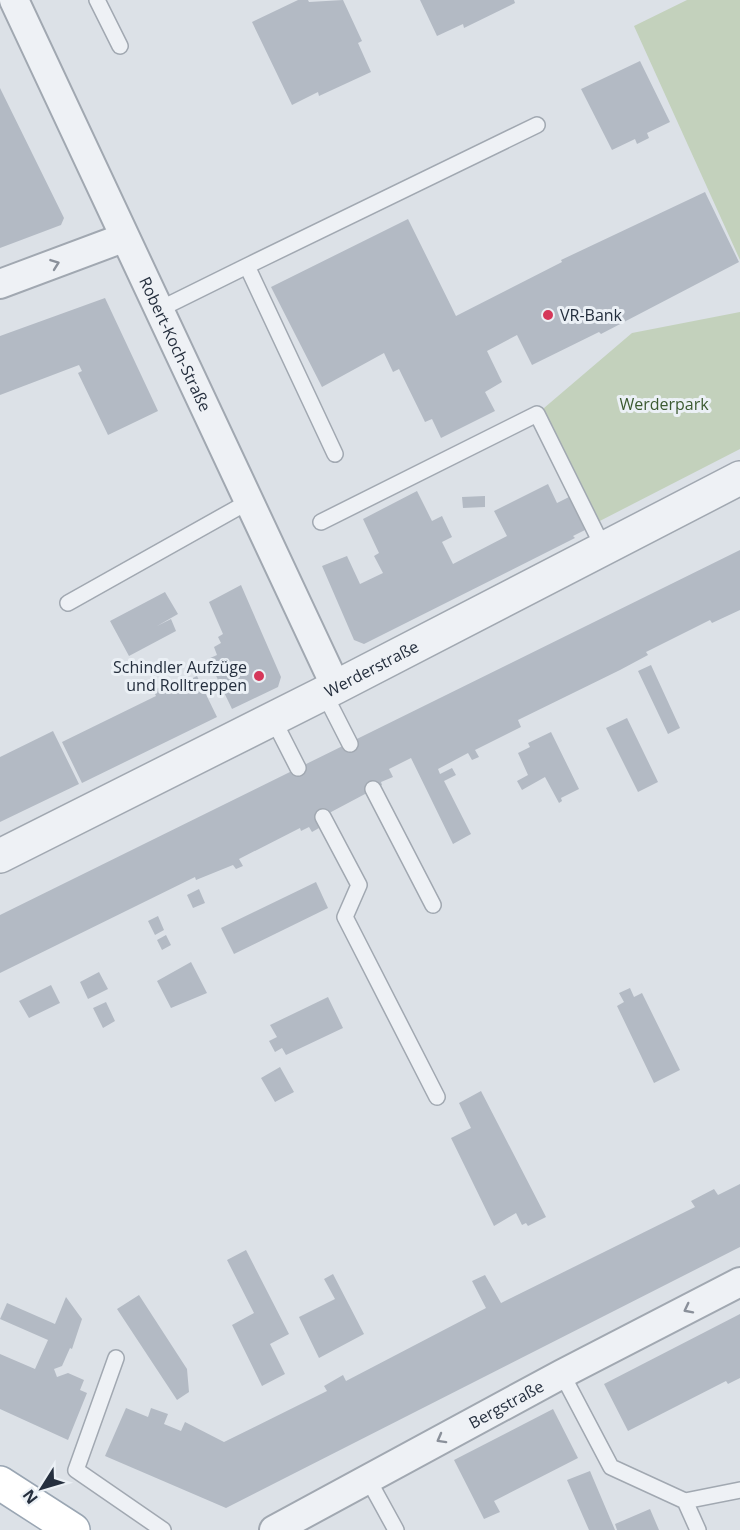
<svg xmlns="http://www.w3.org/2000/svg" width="740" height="1530" font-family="'Open Sans',sans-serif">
<rect width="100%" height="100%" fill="#dce1e7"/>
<path fill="#c3d1bc" d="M 687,0 L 740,0 L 740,260 L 634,26 Z
M 740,312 L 740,449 L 592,525 L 537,414 L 632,333 Z"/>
<path fill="#b3bac4" d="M 298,0 L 308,0 L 309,2 L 343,0 L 362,41 L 358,43 L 371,72 L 319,96 L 318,92 L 292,105 L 252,22 Z
M 420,0 L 514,0 L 515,3 L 464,28 L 463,24 L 437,36 Z
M 640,61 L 670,122 L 647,133 L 649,138 L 637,144 L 635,139 L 612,150 L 581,89 Z
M 0,88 L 64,218 L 61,225 L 0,248 Z
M 705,192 L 739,262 L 601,334 L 599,332 L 532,365 L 517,335 L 487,351 L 502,382 L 485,392 L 495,411 L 441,438 L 432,419 L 425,422 L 399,369 L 393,372 L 384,353 L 322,387 L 271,287 L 408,219 L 456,316 L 562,262 L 561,260 Z
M 105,298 L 158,411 L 108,435 L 78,373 L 82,371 L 79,365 L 0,395 L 0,336 Z
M 548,484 L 557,503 L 569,497 L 585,530 L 573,536 L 575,538 L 364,644 L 354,640 L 322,566 L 347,556 L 360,584 L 383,573 L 374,556 L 379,553 L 363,519 L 417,491 L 432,521 L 442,516 L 452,537 L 442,542 L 453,564 L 507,536 L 494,511 Z
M 485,496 L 485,507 L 463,508 L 462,497 Z
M 740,550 L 740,610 L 712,623 L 710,620 L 646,652 L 648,655 L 620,670 L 518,720 L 521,727 L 475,750 L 479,757 L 472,760 L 468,753 L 438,769 L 440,774 L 452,768 L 456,775 L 444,781 L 471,834 L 453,844 L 411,758 L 389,769 L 393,777 L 381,782 L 382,785 L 316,820 L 319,828 L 312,832 L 309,827 L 301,831 L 300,828 L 239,859 L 243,866 L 236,869 L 233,865 L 196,880 L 195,877 L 0,973 L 0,915 Z
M 241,585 L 281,677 L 278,687 L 232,709 L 208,659 L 217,655 L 214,647 L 221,643 L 218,637 L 223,634 L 209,602 Z
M 165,592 L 178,614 L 157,626 L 171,619 L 176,631 L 129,656 L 110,621 Z
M 651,665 L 680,728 L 668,734 L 638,671 Z
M 197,676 L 217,717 L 82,783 L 62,742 L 156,696 L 153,690 L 161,687 L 164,692 Z
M 627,718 L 658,782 L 638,792 L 606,728 Z
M 53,731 L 79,784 L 0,822 L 0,757 Z
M 551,732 L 579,789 L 561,798 L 562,801 L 559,803 L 545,777 L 522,790 L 517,781 L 528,775 L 518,753 L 530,747 L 528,743 Z
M 316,882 L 328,908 L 234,954 L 221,928 Z
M 199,889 L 205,903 L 193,908 L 187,895 Z
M 158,916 L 164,930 L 155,935 L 148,921 Z
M 166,935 L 171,945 L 162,950 L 157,940 Z
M 191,962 L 207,993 L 171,1008 L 157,981 Z
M 99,972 L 108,989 L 88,999 L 80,982 Z
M 51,985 L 60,1003 L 29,1018 L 19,1001 Z
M 630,988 L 634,997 L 642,993 L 680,1070 L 654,1083 L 617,1006 L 624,1002 L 619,993 Z
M 328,997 L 343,1028 L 286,1055 L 282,1048 L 275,1052 L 269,1041 L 277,1037 L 270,1025 Z
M 106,1002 L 115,1021 L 103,1028 L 93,1008 Z
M 280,1067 L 294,1092 L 275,1102 L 261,1078 Z
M 481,1091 L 546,1217 L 528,1226 L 526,1223 L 522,1225 L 516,1213 L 494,1226 L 451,1138 L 471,1128 L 459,1103 Z
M 740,1184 L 740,1247 L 226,1508 L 105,1456 L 126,1408 L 148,1417 L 151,1408 L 168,1414 L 164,1424 L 181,1431 L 185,1422 L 224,1442 L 327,1391 L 324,1386 L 343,1375 L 346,1381 L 486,1308 L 472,1281 L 485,1275 L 501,1303 L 695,1207 L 691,1201 L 714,1189 L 718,1195 Z
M 246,1250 L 289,1334 L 270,1344 L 285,1374 L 262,1386 L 232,1325 L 254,1313 L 227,1260 Z
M 333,1274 L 364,1334 L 319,1358 L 299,1317 L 335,1299 L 324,1279 Z
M 139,1295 L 187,1369 L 189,1392 L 177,1400 L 117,1309 Z
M 66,1297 L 82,1319 L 72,1349 L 70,1348 L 62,1366 L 54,1369 L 57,1377 L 68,1373 L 84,1380 L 80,1390 L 87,1393 L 68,1440 L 0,1409 L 0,1354 L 35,1369 L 48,1340 L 0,1319 L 7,1303 L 55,1324 Z
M 740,1314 L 740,1378 L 728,1384 L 726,1381 L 628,1431 L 604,1384 Z
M 553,1409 L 578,1458 L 494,1501 L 500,1512 L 484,1519 L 454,1460 Z
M 590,1471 L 615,1530 L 589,1530 L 567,1480 Z
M 650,1509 L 659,1530 L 617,1530 L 615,1524 Z"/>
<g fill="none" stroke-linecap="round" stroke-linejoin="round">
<defs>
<path id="service" d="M 97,0 L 120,46
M 247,266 L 537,125
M 160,309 L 247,266 L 335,454
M 321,522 L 537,414 L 604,549
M 68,603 L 248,502
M 324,693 L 350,744
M 273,719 L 298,768
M 373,789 L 433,905
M 323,817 L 359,885 L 345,917 L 437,1097
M 116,1358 L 76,1470 L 163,1530
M 562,1374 L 611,1467 L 685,1501 L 740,1490
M 368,1479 L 396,1530
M 685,1501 L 698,1530"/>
<g id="minor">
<path id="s1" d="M 14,0 L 336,687"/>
<path d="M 0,284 L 123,238"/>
<path id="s2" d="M 274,1530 L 562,1374 L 740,1282"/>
</g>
<g id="tertiary">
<path id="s3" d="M 0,856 L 336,687 L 740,478"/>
</g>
<path id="primary" d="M 0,1483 L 73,1530"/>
</defs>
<use href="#service" stroke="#a1a8b1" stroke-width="18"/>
<use href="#minor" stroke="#a1a8b1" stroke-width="32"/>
<use href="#tertiary" stroke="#a1a8b1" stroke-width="36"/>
<use href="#primary" stroke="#9aa6b3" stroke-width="36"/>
<use href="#service" stroke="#eef1f5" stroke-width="15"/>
<use href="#minor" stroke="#eef1f5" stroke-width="28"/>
<use href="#tertiary" stroke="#eef1f5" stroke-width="33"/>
<use href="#primary" stroke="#fff" stroke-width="33"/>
</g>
<defs><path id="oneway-chevron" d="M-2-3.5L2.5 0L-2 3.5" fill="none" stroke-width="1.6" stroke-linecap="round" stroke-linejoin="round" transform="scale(1.5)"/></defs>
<g stroke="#8a909a">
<use href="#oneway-chevron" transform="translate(55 264) rotate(-20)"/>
<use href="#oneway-chevron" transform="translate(688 1309) rotate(153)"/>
<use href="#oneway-chevron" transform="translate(441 1439) rotate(151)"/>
</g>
<g fill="#d53759" stroke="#ebf0f5" stroke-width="2">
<circle cx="548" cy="315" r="6"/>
<circle cx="259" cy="676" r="6"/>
</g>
<g text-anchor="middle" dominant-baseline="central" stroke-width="6" stroke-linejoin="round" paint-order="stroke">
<g font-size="16" fill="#252f3e" stroke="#ebf0f5" text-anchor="start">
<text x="560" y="315">VR-Bank</text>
<text x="247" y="667" text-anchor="end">Schindler Aufzüge<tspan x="247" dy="18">und Rolltreppen</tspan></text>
</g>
<g font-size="16" fill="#252f3e" stroke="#ebf0f5">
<text stroke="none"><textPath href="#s1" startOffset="380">Robert-Koch-Straße</textPath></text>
<text stroke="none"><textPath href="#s3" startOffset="416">Werderstraße</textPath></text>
<text stroke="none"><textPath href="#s2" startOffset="264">Bergstraße</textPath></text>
</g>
<g font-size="16" fill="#3c5a31" stroke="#ebf0f5">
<text x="664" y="404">Werderpark</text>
</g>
</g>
<g transform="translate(42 1488) rotate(233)" stroke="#ebf0f5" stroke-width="4.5" paint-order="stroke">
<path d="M0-4.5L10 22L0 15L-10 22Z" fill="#252f3e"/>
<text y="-9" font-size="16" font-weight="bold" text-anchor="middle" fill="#252f3e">N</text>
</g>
</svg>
